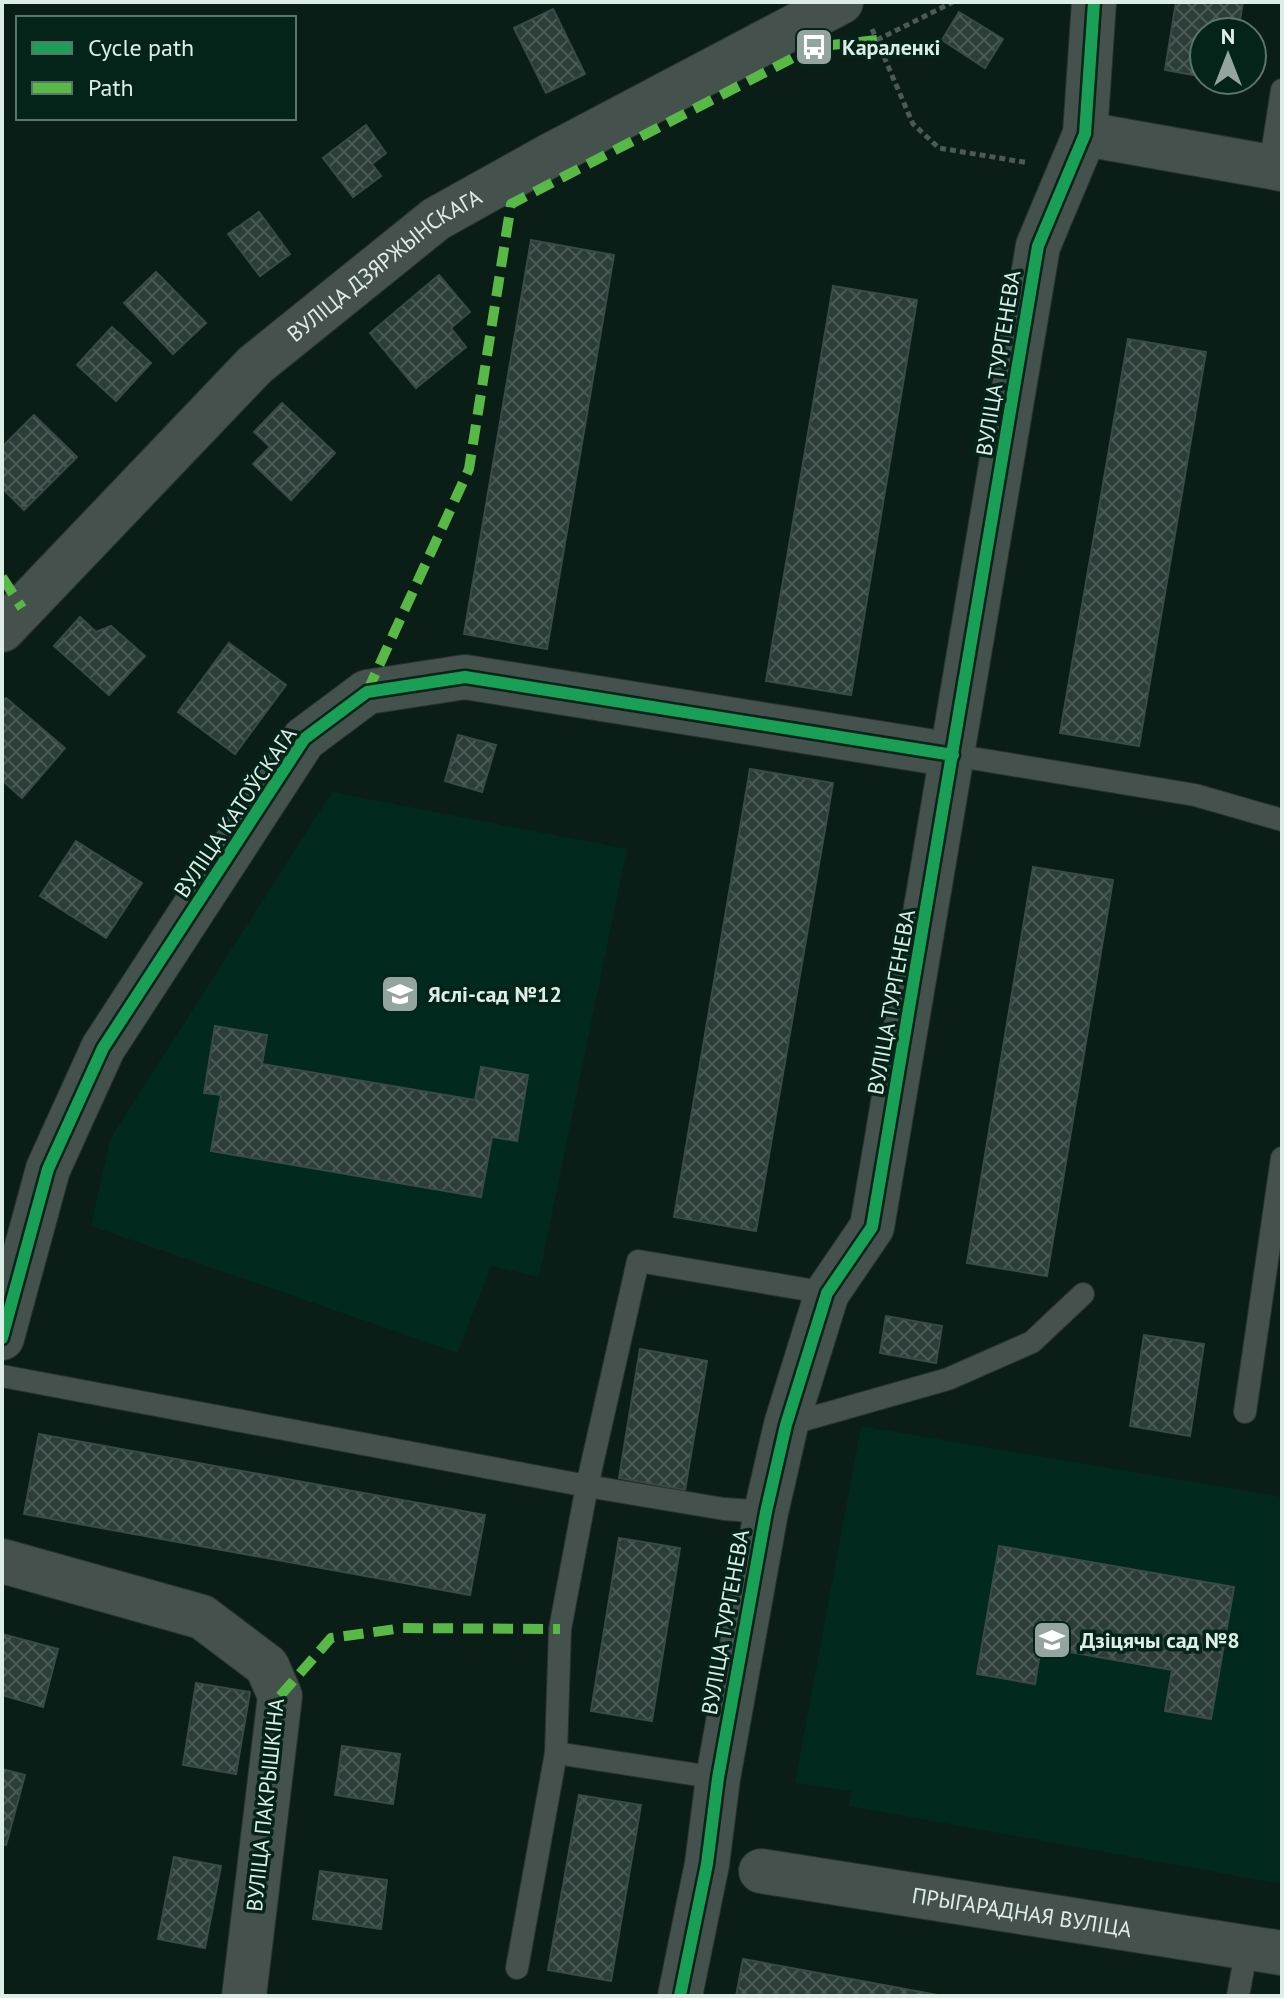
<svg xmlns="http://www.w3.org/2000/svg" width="1284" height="1998" font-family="'PT Sans',sans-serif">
<defs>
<pattern id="building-cross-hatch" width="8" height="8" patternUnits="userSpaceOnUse" patternTransform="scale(2)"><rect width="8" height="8" fill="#2c3d38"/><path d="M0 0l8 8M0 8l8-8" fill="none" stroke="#4a5955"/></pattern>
</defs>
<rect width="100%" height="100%" fill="#0b1d17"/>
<path fill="#01291d" d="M 332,792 L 627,849 L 539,1277 L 491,1266 L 458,1353 L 91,1226 L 110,1139 Z
M 861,1426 L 1282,1497 L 1282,1884 L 849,1806 L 851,1791 L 795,1783 Z"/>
<path fill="url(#building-cross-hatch)" stroke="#3a4a47" stroke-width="2" d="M 1176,2 L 1243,2 L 1238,32 L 1204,32 L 1204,77 L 1165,70 Z
M 553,9 L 585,74 L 546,93 L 514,28 Z
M 959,12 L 1003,39 L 985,68 L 942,40 Z
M 366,125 L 386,153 L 372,164 L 381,176 L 353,197 L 323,158 Z
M 259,212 L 290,254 L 260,276 L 228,234 Z
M 531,240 L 614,255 L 547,649 L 464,634 Z
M 156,272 L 206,323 L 173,354 L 124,303 Z
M 439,275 L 470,312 L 451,328 L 466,347 L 416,388 L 370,333 Z
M 833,286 L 917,300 L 851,695 L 766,681 Z
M 112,327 L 151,363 L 116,401 L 77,365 Z
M 1128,339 L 1206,352 L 1139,746 L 1060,733 Z
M 282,403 L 335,453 L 291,500 L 253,464 L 270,447 L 254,432 Z
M 34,415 L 77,457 L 24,510 L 2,488 L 2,447 Z
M 80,617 L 96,632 L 111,626 L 145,656 L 109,695 L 54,646 Z
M 229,643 L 286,685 L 235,754 L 178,712 Z
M 6,698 L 65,748 L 22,798 L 2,780 L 2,702 Z
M 458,735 L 496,745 L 482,792 L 445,781 Z
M 750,769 L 833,783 L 756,1231 L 674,1217 Z
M 76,841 L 142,883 L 106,938 L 40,896 Z
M 1033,867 L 1113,880 L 1047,1276 L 967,1263 Z
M 215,1026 L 267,1035 L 262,1064 L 475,1100 L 481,1067 L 528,1075 L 517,1141 L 492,1137 L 481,1197 L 211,1151 L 221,1095 L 204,1093 Z
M 886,1316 L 942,1326 L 936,1363 L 880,1353 Z
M 1144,1335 L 1204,1344 L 1190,1436 L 1130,1426 Z
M 640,1349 L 707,1361 L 685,1490 L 619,1478 Z
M 39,1434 L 485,1515 L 470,1595 L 24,1514 Z
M 619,1538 L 680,1548 L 652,1721 L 591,1711 Z
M 999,1546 L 1234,1587 L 1211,1719 L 1165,1711 L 1172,1670 L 1041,1647 L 1035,1684 L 977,1674 Z
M 2,1634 L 58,1649 L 43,1707 L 2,1695 Z
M 196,1683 L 250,1692 L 236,1774 L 183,1765 Z
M 342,1746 L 400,1754 L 393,1804 L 335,1795 Z
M 2,1769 L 25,1775 L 6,1845 L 2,1844 Z
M 579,1795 L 641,1805 L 611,1981 L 548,1970 Z
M 174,1857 L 221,1866 L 205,1948 L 158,1939 Z
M 320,1871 L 387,1880 L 381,1929 L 313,1919 Z
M 743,1959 L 943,1996 L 736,1996 Z"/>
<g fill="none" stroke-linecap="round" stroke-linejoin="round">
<defs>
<path id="lane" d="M 1270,167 L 1282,90
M 953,755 L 1195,795 L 1282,820
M 2,1376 L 587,1486 L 724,1509 L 766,1512
M 1245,1412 L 1282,1158
M 786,1425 L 948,1379 L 1032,1342 L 1083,1294
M 556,1753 L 718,1778
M 517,1968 L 556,1753 L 560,1629 L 587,1486 L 638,1261 L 827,1293
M 1238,1996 L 1247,1947"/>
<g id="street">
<path d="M 1085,134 L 1282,169"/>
<path d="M 2,1338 L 48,1169 L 103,1048 L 304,739 L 367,692 L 465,677 L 953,755"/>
<path d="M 2,1561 L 202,1617 L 267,1666 L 280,1696 L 244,1996"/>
<path id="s1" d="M 761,1871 L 1282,1953"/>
<path d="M 680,1996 L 707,1864 L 718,1778 L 766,1512 L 786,1425 L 827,1293 L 872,1227 L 1038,246 L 1085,134 L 1094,2"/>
</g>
<g id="secondary">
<path id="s2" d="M 2,630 L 255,365 L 436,219 L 549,156 L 841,2"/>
</g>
</defs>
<use href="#lane" stroke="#293431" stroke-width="24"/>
<use href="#street" stroke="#293431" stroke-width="46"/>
<use href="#secondary" stroke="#293431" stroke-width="46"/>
<path stroke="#4d5955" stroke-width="5" stroke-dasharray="6 4" stroke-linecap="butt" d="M 872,29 L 913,124 L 939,148 L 1029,163
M 877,40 L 953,2"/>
<use href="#lane" stroke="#45514d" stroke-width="22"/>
<use href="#street" stroke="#45514d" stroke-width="44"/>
<use href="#secondary" stroke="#45514d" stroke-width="44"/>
<path stroke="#58b947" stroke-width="10" stroke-dasharray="20 10" stroke-linecap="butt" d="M 2,577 L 22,608
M 367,692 L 469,469 L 511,204 L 814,47 L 877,40
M 280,1696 L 331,1638 L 403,1628 L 560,1629"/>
<defs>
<path id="cycleway" d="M 2,1338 L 48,1169 L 103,1048 L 304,739 L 367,692 L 465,677 L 953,755
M 680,1996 L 707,1864 L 718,1778 L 766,1512 L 786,1425 L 827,1293 L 872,1227 L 1038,246 L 1085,134 L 1094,2"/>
</defs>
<use href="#cycleway" stroke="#04241a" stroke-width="17"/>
<use href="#cycleway" stroke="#1a9f57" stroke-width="12"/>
</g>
<defs>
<symbol id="bus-square" viewBox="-11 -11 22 22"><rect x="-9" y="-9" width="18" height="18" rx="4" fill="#93a59e" stroke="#04241a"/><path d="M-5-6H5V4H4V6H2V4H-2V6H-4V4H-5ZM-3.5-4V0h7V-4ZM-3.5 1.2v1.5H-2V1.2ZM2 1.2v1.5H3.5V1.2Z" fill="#fff"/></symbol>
<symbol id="school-square" viewBox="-11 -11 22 22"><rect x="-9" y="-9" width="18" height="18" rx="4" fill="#93a59e" stroke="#04241a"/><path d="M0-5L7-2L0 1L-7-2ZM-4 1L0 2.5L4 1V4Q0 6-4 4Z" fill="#fff"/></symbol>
</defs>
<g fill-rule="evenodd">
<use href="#bus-square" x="792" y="25" width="44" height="44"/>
<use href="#school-square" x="378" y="972" width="44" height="44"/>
<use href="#school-square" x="1030" y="1618" width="44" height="44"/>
</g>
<g text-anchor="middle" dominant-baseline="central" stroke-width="7" stroke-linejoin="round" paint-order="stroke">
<g font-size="22" font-weight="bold" fill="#dceee6" stroke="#04241a" text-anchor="start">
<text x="842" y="47">Караленкі</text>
<text x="428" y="994">Яслі-сад №12</text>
<text x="1080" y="1640">Дзіцячы сад №8</text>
</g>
<g font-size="22" fill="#dceee6" stroke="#04241a">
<text stroke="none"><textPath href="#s2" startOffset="530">ВУЛІЦА ДЗЯРЖЫНСКАГА</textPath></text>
<text transform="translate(998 363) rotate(-81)">ВУЛІЦА ТУРГЕНЕВА</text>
<text transform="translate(235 812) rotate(-56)">ВУЛІЦА КАТОЎСКАГА</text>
<text transform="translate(891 1002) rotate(-80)">ВУЛІЦА ТУРГЕНЕВА</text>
<text transform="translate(725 1622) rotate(-80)">ВУЛІЦА ТУРГЕНЕВА</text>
<text transform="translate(265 1805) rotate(-84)">ВУЛІЦА ПАКРЫШКІНА</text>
<text stroke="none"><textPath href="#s1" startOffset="264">ПРЫГАРАДНАЯ ВУЛІЦА</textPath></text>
</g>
</g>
<rect width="1284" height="1998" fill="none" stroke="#dceee6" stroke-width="8"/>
<rect x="16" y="16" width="280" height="104" fill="#04241a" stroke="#5a756c" stroke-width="2"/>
<rect x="32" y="42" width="40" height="12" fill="#1a9f57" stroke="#5a756c" stroke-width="2"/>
<text x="88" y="56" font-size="24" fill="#dceee6">Cycle path</text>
<rect x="32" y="82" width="40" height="12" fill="#58b947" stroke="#5a756c" stroke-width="2"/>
<text x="88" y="96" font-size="24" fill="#dceee6">Path</text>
<g transform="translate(1228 56)"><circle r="38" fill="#04241a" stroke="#5a756c" stroke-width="2"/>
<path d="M0-6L14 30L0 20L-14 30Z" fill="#93a59e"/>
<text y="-12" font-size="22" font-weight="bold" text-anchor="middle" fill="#dceee6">N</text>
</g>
</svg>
